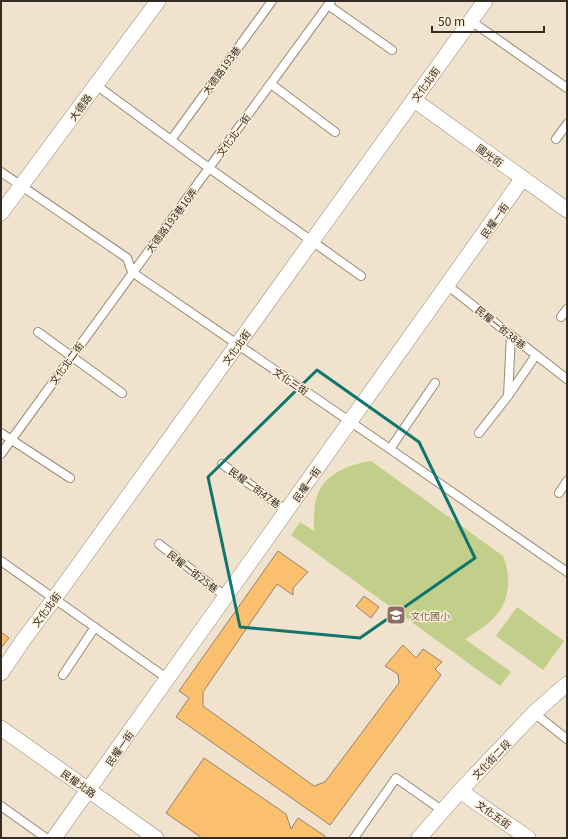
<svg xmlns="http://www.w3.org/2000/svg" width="568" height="839" font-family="Georgia,'Noto Sans TC',serif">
<rect width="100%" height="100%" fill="#f0e2cc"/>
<path fill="#c2cf8a" d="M 371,461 L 503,556 C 505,562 508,570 508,577 C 510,609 491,624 465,639 L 511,672 L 500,686 L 291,535 L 300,522 L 314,531 C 314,517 313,498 322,486 C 332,471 355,463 371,461 Z
M 517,607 L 564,641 L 543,670 L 496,636 Z"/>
<path fill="#fbc06d" stroke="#928370" d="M 278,551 L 308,572 L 293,588 L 293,595 L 277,584 L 203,692 L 203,706 L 314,786 L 325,782 L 399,683 L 398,674 L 385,666 L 403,645 L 416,658 L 423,649 L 442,662 L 435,669 L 441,675 L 330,825 L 176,717 L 189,698 L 179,691 Z
M 364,596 L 379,607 L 371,618 L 356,606 Z
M 1,632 L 9,638 L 1,648 Z
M 204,758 L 286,814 L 291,829 L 298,818 L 325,836 L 324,838 L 202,838 L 166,813 Z"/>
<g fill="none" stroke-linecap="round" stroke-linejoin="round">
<defs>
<path id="lane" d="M 331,1 L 209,168 L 361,276
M 328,5 L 392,50
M 471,21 L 567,88
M 271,84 L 335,132
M 556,139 L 567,124
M 171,140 L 272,1
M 1,172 L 127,258 L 132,272 L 390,449 L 567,572
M 447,285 L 536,355 L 508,396 L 479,433
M 561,317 L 567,309
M 38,332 L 122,393
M 536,355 L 567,379
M 508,396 L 511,335
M 1,433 L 70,478
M 390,449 L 435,383
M 1,454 L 209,168 L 96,85
M 222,464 L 287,511
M 559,493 L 567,481
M 159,544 L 226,597
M 1,561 L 168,679
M 63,675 L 95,627
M 534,713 L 567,739
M 1,806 L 46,838
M 354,838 L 396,778 L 443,811"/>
<path id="street" d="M 414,100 L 567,210
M 1,213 L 158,1
M 1,673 L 24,639 L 54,599 L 485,1
M 1,728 L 156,838
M 460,791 L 528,838
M 54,838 L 523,178
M 419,838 L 460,791 L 534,713 L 567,684"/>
</defs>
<use href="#lane" stroke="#978a76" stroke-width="10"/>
<use href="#street" stroke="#978a76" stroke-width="16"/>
<use href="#lane" stroke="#fff" stroke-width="8"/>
<use href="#street" stroke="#fff" stroke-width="15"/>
</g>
<path fill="none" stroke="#0f766e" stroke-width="3" stroke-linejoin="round" d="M 317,370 L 419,442 L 475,558 L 360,638 L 240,627 L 208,477 Z"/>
<defs>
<symbol id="school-square" viewBox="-11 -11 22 22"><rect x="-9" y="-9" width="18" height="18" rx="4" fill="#8d6e63" stroke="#fdefd9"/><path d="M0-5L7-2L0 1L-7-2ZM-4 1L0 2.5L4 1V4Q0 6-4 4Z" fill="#fff"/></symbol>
</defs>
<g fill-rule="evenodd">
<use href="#school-square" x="385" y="604" width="22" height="22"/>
</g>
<g text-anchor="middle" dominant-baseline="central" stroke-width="3" stroke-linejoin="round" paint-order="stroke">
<g font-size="10" fill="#322c24" stroke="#fdefd9">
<text transform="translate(221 70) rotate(-54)">大德路193巷</text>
<text transform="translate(425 84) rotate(-54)">文化北街</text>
<text transform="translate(80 107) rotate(-54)">大德路</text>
<text transform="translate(233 135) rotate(-54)">文化北一街</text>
<text transform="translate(490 155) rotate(36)">國光街</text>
<text transform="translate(171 220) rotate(-53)">大德路193巷16弄</text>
<text transform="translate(494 220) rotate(-55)">民權一街</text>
<text transform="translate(501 327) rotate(39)">民權一街38巷</text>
<text transform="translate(236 347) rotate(-54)">文化北街</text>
<text transform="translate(66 363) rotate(-54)">文化北二街</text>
<text transform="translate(291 381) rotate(34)">文化三街</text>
<text transform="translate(306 484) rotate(-55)">民權一街</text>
<text transform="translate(255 487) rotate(36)">民權一街47巷</text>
<text transform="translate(193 571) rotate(38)">民權一街25巷</text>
<text transform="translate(46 609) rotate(-53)">文化北街</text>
<text transform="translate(119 748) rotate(-55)">民權一街</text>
<text transform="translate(491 759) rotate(-46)">文化街二段</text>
<text transform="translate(79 783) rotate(35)">民權北路</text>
<text transform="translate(494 814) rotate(35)">文化五街</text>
</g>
<g font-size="10" fill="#785e54" stroke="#fdefd9" text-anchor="start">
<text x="410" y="615">文化國小</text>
</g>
</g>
<rect width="568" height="839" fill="none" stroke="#322c24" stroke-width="4"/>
<path d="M432 26v6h112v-6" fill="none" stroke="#322c24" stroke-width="2"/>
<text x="438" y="26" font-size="12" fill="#322c24" stroke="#fdefd9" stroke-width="3" paint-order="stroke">50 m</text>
</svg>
